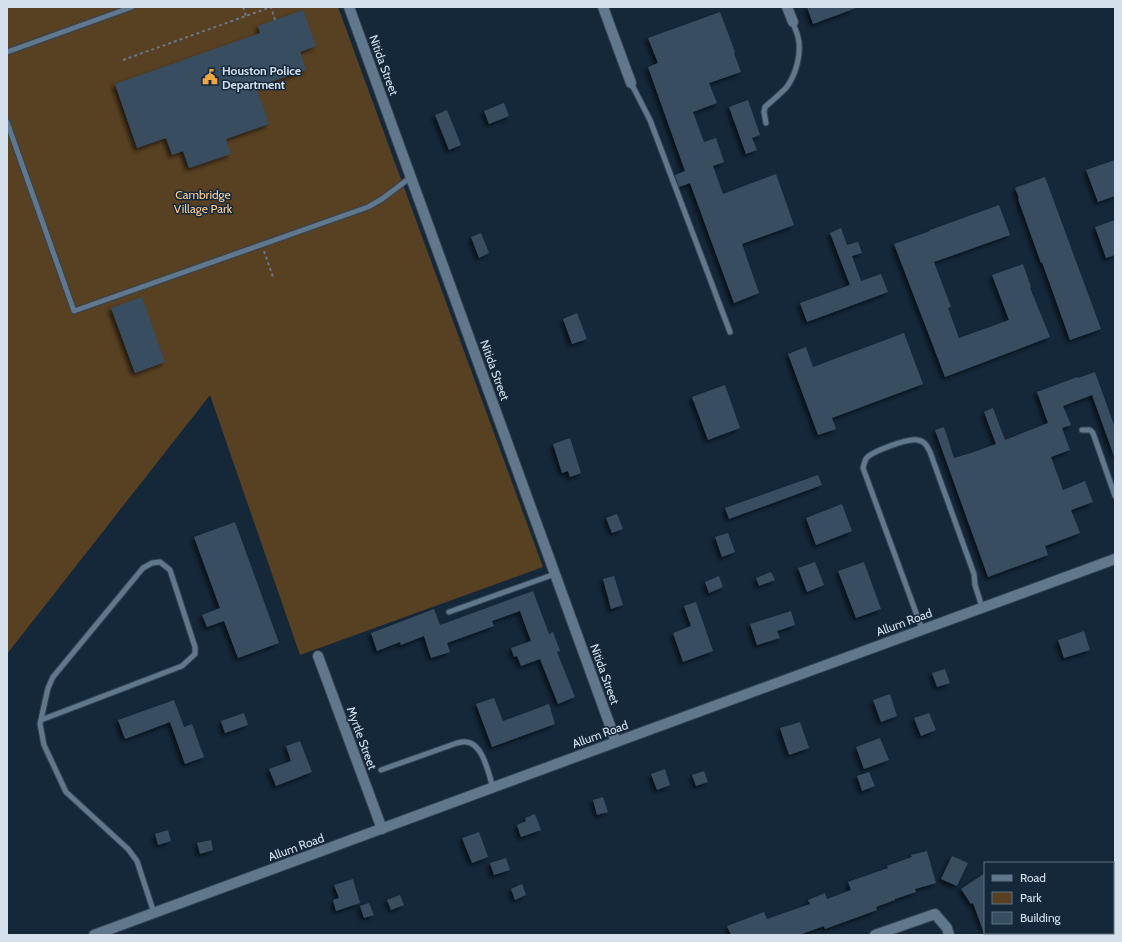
<svg xmlns="http://www.w3.org/2000/svg" width="1122" height="942" font-family="Cabin,sans-serif">
<defs>
<filter id="shadow"><feDropShadow dx="-3" dy="3" stdDeviation="2" flood-color="#0009"/></filter>
</defs>
<rect width="100%" height="100%" fill="#14283a"/>
<path fill="#584022" d="M 7,7 L 338,7 L 543,567 L 300,655 L 210,395 L 7,654 Z"/>
<path fill="#374d60" filter="url(#shadow)" d="M 807,7 L 856,7 L 856,8 L 813,24 Z
M 303,10 L 316,46 L 300,52 L 306,70 L 256,87 L 269,124 L 226,139 L 231,154 L 189,168 L 183,151 L 172,155 L 166,138 L 137,148 L 115,84 L 260,33 L 258,26 Z
M 720,12 L 735,52 L 734,53 L 741,72 L 709,83 L 717,103 L 693,112 L 704,142 L 716,138 L 724,162 L 713,166 L 723,194 L 776,174 L 794,225 L 742,244 L 759,293 L 734,303 L 690,183 L 679,187 L 675,175 L 685,171 L 648,67 L 658,63 L 648,38 Z
M 748,100 L 760,135 L 752,138 L 757,150 L 746,154 L 729,107 Z
M 504,103 L 509,116 L 489,124 L 484,111 Z
M 447,110 L 461,145 L 449,150 L 435,115 Z
M 1115,160 L 1115,196 L 1098,202 L 1086,170 Z
M 1045,177 L 1101,329 L 1070,340 L 1042,262 L 1041,263 L 1018,199 L 1019,198 L 1015,188 Z
M 999,205 L 1010,235 L 934,262 L 951,307 L 948,308 L 959,338 L 1009,320 L 992,275 L 1023,264 L 1031,287 L 1030,288 L 1050,337 L 945,377 L 894,244 L 930,231 L 930,230 Z
M 1115,220 L 1115,255 L 1106,258 L 1095,227 Z
M 841,228 L 847,245 L 858,242 L 862,253 L 852,256 L 861,281 L 881,274 L 888,292 L 807,322 L 800,303 L 850,285 L 830,233 Z
M 481,233 L 489,253 L 479,258 L 471,237 Z
M 142,297 L 165,362 L 135,373 L 111,308 Z
M 577,313 L 587,339 L 572,344 L 563,319 Z
M 904,333 L 923,384 L 832,418 L 836,429 L 818,435 L 788,354 L 806,347 L 813,367 Z
M 1095,372 L 1115,428 L 1115,455 L 1114,456 L 1092,395 L 1063,406 L 1071,425 L 1062,428 L 1070,450 L 1051,457 L 1063,490 L 1085,481 L 1093,502 L 1071,510 L 1080,533 L 1045,546 L 1048,555 L 988,577 L 935,430 L 944,427 L 954,458 L 974,452 L 996,444 L 984,412 L 993,408 L 1005,440 L 1048,423 L 1037,392 L 1077,377 L 1078,378 Z
M 725,385 L 740,428 L 708,440 L 692,397 Z
M 570,438 L 581,473 L 570,477 L 568,471 L 562,473 L 553,444 Z
M 818,475 L 822,485 L 729,519 L 725,508 Z
M 842,504 L 852,531 L 816,545 L 806,518 Z
M 617,514 L 623,529 L 612,533 L 606,518 Z
M 235,522 L 279,643 L 238,658 L 224,621 L 207,627 L 202,615 L 220,608 L 194,537 Z
M 728,533 L 735,552 L 722,557 L 715,537 Z
M 815,562 L 824,585 L 807,592 L 798,568 Z
M 864,562 L 881,609 L 856,618 L 838,571 Z
M 771,572 L 775,580 L 759,586 L 756,578 Z
M 614,576 L 623,605 L 611,609 L 603,579 Z
M 719,576 L 723,587 L 709,593 L 705,582 Z
M 533,591 L 549,634 L 553,632 L 560,651 L 557,652 L 575,697 L 558,704 L 540,659 L 521,666 L 517,656 L 514,657 L 511,648 L 531,641 L 520,611 L 492,621 L 494,626 L 447,643 L 450,652 L 431,658 L 424,636 L 401,645 L 400,642 L 377,651 L 371,633 L 434,609 L 440,625 Z
M 696,602 L 713,651 L 683,662 L 673,633 L 691,626 L 684,606 Z
M 791,611 L 795,625 L 777,631 L 780,638 L 757,645 L 750,624 Z
M 1084,631 L 1090,650 L 1064,658 L 1058,640 Z
M 945,669 L 950,683 L 937,687 L 932,673 Z
M 890,694 L 897,716 L 881,722 L 873,700 Z
M 494,698 L 503,721 L 549,704 L 555,724 L 492,747 L 476,704 Z
M 174,700 L 184,727 L 192,724 L 204,757 L 185,764 L 170,722 L 125,739 L 118,720 Z
M 244,713 L 248,725 L 225,733 L 221,721 Z
M 929,713 L 936,730 L 921,736 L 914,718 Z
M 800,722 L 809,748 L 789,755 L 780,728 Z
M 880,738 L 889,760 L 864,769 L 856,747 Z
M 300,741 L 312,772 L 276,786 L 269,769 L 291,761 L 286,746 Z
M 665,769 L 670,785 L 657,790 L 651,774 Z
M 704,771 L 708,782 L 696,786 L 692,775 Z
M 869,772 L 875,786 L 862,791 L 857,776 Z
M 603,797 L 608,812 L 597,815 L 593,800 Z
M 535,814 L 541,830 L 521,837 L 517,825 L 526,821 L 525,818 Z
M 168,830 L 171,841 L 158,845 L 155,834 Z
M 479,832 L 488,857 L 472,863 L 462,838 Z
M 211,840 L 213,850 L 200,854 L 197,843 Z
M 927,851 L 936,883 L 915,889 L 916,892 L 895,899 L 895,900 L 876,907 L 877,910 L 825,929 L 824,926 L 799,935 L 731,935 L 727,926 L 764,912 L 767,919 L 810,904 L 808,900 L 825,893 L 827,899 L 851,890 L 848,882 L 888,868 L 887,866 L 912,857 L 911,855 Z
M 952,856 L 968,863 L 957,886 L 941,879 Z
M 506,858 L 510,870 L 494,875 L 490,863 Z
M 985,873 L 985,933 L 984,933 L 973,903 L 971,904 L 961,889 Z
M 353,879 L 360,903 L 336,911 L 333,900 L 339,898 L 334,885 Z
M 522,884 L 526,895 L 515,900 L 511,889 Z
M 400,895 L 404,905 L 391,910 L 387,900 Z
M 369,903 L 374,915 L 364,918 L 360,906 Z"/>
<g fill="none" stroke-linecap="round" stroke-linejoin="round">
<defs>
<path id="service" d="M 7,52 L 132,7
M 631,83 L 650,120 L 730,332
M 7,122 L 74,311 L 368,207 L 382,199 L 411,177
M 766,123 L 764,112 L 765,107 C 772,101 779,95 786,88 C 796,75 802,53 798,37 C 797,32 794,27 793,22
M 1082,430 L 1090,430 L 1093,433 L 1115,496
M 449,612 L 555,574
M 922,629 L 863,468 C 864,466 864,462 866,459 C 870,452 908,438 917,440 C 925,441 927,446 930,452 L 974,574 L 975,585 L 982,607
M 41,720 L 182,666 L 195,654 L 195,647 L 170,570 L 160,562 L 152,563 L 143,568 L 53,677 L 48,688 L 40,724 L 44,745 L 66,792 L 128,849 L 137,861 L 154,913
M 381,770 L 457,743 C 459,743 463,741 466,742 C 483,743 489,775 493,788"/>
<path id="minor" d="M 349,7 L 616,742
M 603,7 L 631,83
M 787,7 L 793,22
M 318,656 L 382,829
M 875,935 L 935,914 L 947,928 L 949,935"/>
<path id="tertiary" d="M 94,935 L 616,742 L 1115,559"/>
</defs>
<use href="#service" stroke="#344352" stroke-width="7"/>
<use href="#minor" stroke="#344352" stroke-width="12"/>
<use href="#tertiary" stroke="#344352" stroke-width="12"/>
<path stroke="#687888" stroke-width="2" stroke-dasharray="3 3" stroke-linecap="butt" d="M 243,7 L 246,16
M 123,60 L 271,7 L 275,20
M 264,251 L 273,277"/>
<use href="#service" stroke="#61778c" stroke-width="5"/>
<use href="#minor" stroke="#61778c" stroke-width="10"/>
<use href="#tertiary" stroke="#61778c" stroke-width="10"/>
</g>
<defs>
<symbol id="civic-bare" viewBox="-9 -9 18 18"><path d="M-.6-6.5H3V-4.5H.6V-3L4-1V1h2V6H-6V1h2V-1L-.6-3ZM-1.2 2.5V6h2.4V2.5Z" fill="#f0a63e" stroke="#14283a" stroke-width="2.5" paint-order="stroke"/></symbol>
</defs>
<g fill-rule="evenodd">
<use href="#civic-bare" x="199" y="66" width="22" height="22"/>
</g>
<g text-anchor="middle" dominant-baseline="central" stroke-width="3" stroke-linejoin="round" paint-order="stroke">
<g font-size="12" fill="#d4e0ec" stroke="#14283a">
<text transform="translate(384 65) rotate(70)">Nitida Street</text>
<text transform="translate(495 370) rotate(70)">Nitida Street</text>
<text transform="translate(904 622) rotate(-20)">Allum Road</text>
<text transform="translate(605 674) rotate(70)">Nitida Street</text>
<text transform="translate(600 734) rotate(-20)">Allum Road</text>
<text transform="translate(362 738) rotate(70)">Myrtle Street</text>
<text transform="translate(296 847) rotate(-20)">Allum Road</text>
</g>
<g font-size="12" font-weight="bold" fill="#d4e0ec" stroke="#14283a" text-anchor="start">
<text x="222" y="70">Houston Police<tspan x="222" dy="14">Department</tspan></text>
</g>
<g font-size="12" fill="#ffd097" stroke="#14283a">
<text x="203" y="194">Cambridge<tspan x="203" dy="14">Village Park</tspan></text>
</g>
</g>
<rect width="1122" height="942" fill="none" stroke="#d4e0ec" stroke-width="16"/>
<rect x="984" y="862" width="130" height="72" fill="#14283a" stroke="#617281"/>
<rect x="992" y="875" width="20" height="6" fill="#61778c" stroke="#617281"/>
<text x="1020" y="882" font-size="12" fill="#d4e0ec">Road</text>
<rect x="992" y="892" width="20" height="12" fill="#584022" stroke="#617281"/>
<text x="1020" y="902" font-size="12" fill="#d4e0ec">Park</text>
<rect x="992" y="912" width="20" height="12" fill="#374d60" stroke="#617281"/>
<text x="1020" y="922" font-size="12" fill="#d4e0ec">Building</text>
</svg>
